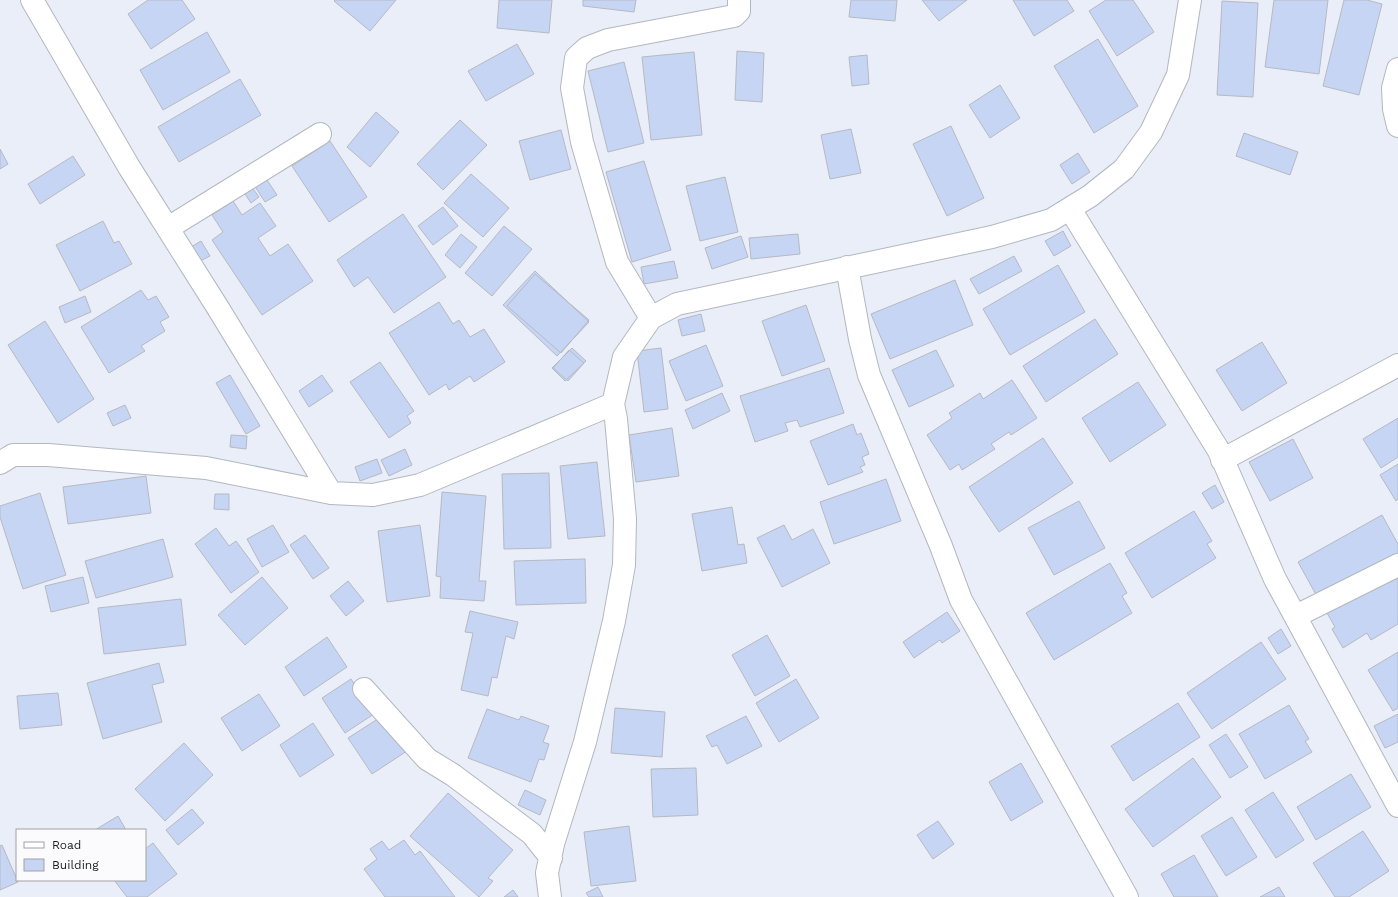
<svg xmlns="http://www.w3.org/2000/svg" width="1398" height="897" font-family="'Work Sans',sans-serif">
<rect width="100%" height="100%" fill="#eaeef8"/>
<path fill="#c7d5f4" stroke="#b5b9c2" d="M 148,0 L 182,0 L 195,19 L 151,49 L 128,14 Z
M 335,0 L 396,0 L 370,31 L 334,1 Z
M 499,0 L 552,0 L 549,33 L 497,28 Z
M 583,0 L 636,0 L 634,12 L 583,6 Z
M 851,0 L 897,0 L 895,21 L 849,17 Z
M 922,0 L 967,0 L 939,21 Z
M 1013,0 L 1067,0 L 1074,11 L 1034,36 Z
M 1106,0 L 1133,0 L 1154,32 L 1117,56 L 1089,11 Z
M 1274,0 L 1328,0 L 1319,74 L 1265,67 Z
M 1344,0 L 1367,0 L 1382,4 L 1359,95 L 1323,86 Z
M 1222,1 L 1258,3 L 1253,97 L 1217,95 Z
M 207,32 L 230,72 L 163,110 L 140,70 Z
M 1098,39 L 1138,106 L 1094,133 L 1054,66 Z
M 517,44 L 534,74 L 486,101 L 468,71 Z
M 737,51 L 764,53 L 762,102 L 735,100 Z
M 694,52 L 702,135 L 651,140 L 642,57 Z
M 867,55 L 869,84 L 852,86 L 849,57 Z
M 624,62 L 644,143 L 608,152 L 588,71 Z
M 240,79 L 261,115 L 179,162 L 158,127 Z
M 1000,85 L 1020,118 L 990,138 L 969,105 Z
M 376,112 L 399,132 L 370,167 L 347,147 Z
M 460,120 L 487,145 L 443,190 L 417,164 Z
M 951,126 L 984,198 L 947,216 L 913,144 Z
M 851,129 L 861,173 L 830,179 L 821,135 Z
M 561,130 L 571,169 L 530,180 L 519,141 Z
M 1244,133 L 1298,152 L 1290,175 L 1236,156 Z
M 330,141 L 367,197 L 329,222 L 292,166 Z
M 0,149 L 8,164 L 0,169 Z
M 1078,153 L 1090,172 L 1072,184 L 1060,165 Z
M 73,156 L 85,175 L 40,204 L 28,184 Z
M 644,161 L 671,250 L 632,262 L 606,172 Z
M 263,174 L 277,195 L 265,202 L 252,182 Z
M 471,174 L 509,208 L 483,237 L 444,203 Z
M 725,177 L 738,232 L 700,241 L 686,186 Z
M 249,183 L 259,197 L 251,203 L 241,188 Z
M 233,201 L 242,215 L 260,203 L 276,226 L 258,238 L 270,256 L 288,244 L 313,281 L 262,315 L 212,240 L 223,232 L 212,215 Z
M 443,207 L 458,226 L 433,245 L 418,226 Z
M 403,214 L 446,277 L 394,313 L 368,277 L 354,287 L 337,260 Z
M 103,221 L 114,243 L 119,241 L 132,264 L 80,291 L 56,245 Z
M 504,226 L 532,249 L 492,296 L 465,273 Z
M 1063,231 L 1071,246 L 1054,256 L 1045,241 Z
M 461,234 L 477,247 L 460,268 L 445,255 Z
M 798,234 L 800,254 L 751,259 L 749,238 Z
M 741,236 L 748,257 L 712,269 L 705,248 Z
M 201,241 L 210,256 L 200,261 L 191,247 Z
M 1014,256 L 1022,271 L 979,294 L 970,279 Z
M 674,261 L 678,278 L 644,284 L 641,267 Z
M 1058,265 L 1085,312 L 1010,355 L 983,309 Z
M 535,271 L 589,322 L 557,356 L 503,305 Z
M 535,274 L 589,320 L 561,353 L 507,306 Z
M 955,280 L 973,325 L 890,359 L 871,314 Z
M 141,290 L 148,300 L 156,296 L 169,317 L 160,322 L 165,331 L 141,346 L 145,351 L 109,373 L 81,327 Z
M 85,296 L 91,312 L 65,323 L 59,307 Z
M 439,302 L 453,324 L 459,320 L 470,337 L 484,329 L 505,362 L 474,382 L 470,376 L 449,390 L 446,384 L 429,395 L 389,333 Z
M 806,305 L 825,361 L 782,376 L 762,321 Z
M 701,314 L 705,331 L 682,336 L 678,320 Z
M 1095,319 L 1118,354 L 1046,402 L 1023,366 Z
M 45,321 L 94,399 L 58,423 L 8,345 Z
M 1262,342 L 1287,383 L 1242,411 L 1216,370 Z
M 706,345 L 723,386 L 686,401 L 669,361 Z
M 572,348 L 586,361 L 565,381 L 552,368 Z
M 661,348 L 668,409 L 644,412 L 637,351 Z
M 569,350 L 584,363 L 568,381 L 553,368 Z
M 936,350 L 954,386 L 909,407 L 892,370 Z
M 380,362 L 414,411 L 407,416 L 411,423 L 389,438 L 350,382 Z
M 829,368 L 844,413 L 800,427 L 797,420 L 785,423 L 788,431 L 755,442 L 740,396 Z
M 230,375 L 260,426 L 246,434 L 216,383 Z
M 322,375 L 333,391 L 309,407 L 299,391 Z
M 1012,380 L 1037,418 L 1011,435 L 1009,432 L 991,444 L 995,449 L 962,470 L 959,464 L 950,470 L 927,435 L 952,418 L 949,413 L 980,393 L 983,399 Z
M 1138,382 L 1166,425 L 1110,462 L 1082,418 Z
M 722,393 L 730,411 L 693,429 L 685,410 Z
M 125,405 L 131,418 L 113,426 L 107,413 Z
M 1398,418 L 1398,457 L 1381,468 L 1363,439 Z
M 853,424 L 857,435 L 861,433 L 869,454 L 862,457 L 865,465 L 860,467 L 863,472 L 828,485 L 810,441 Z
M 672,428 L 679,476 L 636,482 L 629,435 Z
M 231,435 L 247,436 L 246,449 L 230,447 Z
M 1043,438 L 1073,483 L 999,532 L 969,487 Z
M 1293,439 L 1313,478 L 1270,501 L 1249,462 Z
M 405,449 L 412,465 L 389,476 L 381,460 Z
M 377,459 L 382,473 L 360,481 L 355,467 Z
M 597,462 L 605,536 L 568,539 L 560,466 Z
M 1398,464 L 1398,499 L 1396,501 L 1380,475 Z
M 549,473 L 551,548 L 504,549 L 502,474 Z
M 146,476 L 151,513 L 68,524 L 63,487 Z
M 886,479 L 901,521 L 834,544 L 820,502 Z
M 1215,485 L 1224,502 L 1212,509 L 1202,493 Z
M 442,492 L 486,496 L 479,581 L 486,581 L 484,601 L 440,598 L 441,577 L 436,576 Z
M 40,493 L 66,575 L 23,589 L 0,517 L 0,506 Z
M 215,494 L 229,494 L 229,510 L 214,509 Z
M 1079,501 L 1105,548 L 1054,575 L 1028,528 Z
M 732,507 L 738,545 L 744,544 L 747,563 L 702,571 L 692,514 Z
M 1194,511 L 1212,541 L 1207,544 L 1216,558 L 1152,598 L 1125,553 Z
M 1382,515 L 1398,544 L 1398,556 L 1319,600 L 1298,562 Z
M 273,525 L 289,552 L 262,567 L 247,539 Z
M 420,525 L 430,596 L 387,602 L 378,531 Z
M 784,525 L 792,540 L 813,529 L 830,563 L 782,587 L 757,538 Z
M 216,528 L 229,546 L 236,541 L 259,572 L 231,593 L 195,544 Z
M 305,535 L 329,568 L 313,579 L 290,545 Z
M 163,539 L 173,577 L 96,598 L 85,561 Z
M 585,559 L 586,603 L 516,605 L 514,561 Z
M 1110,563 L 1127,593 L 1122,596 L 1132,613 L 1054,660 L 1026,613 Z
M 1398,573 L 1398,624 L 1371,640 L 1367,633 L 1343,648 L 1332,629 L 1335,627 L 1327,613 Z
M 83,577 L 89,603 L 51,612 L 45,586 Z
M 262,577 L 288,608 L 245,645 L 218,615 Z
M 348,581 L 364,601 L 346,616 L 330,596 Z
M 181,599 L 186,645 L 104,654 L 98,608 Z
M 470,611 L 518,622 L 514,639 L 506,636 L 497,678 L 492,677 L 488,696 L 461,690 L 473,633 L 465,632 Z
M 947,612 L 960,631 L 942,643 L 940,640 L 914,658 L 903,642 Z
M 1281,629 L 1291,646 L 1278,654 L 1268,638 Z
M 767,635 L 790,676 L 755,696 L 732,655 Z
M 327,637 L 347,667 L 304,696 L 285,667 Z
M 1261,642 L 1286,679 L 1212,729 L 1187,693 Z
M 1398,652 L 1398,708 L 1393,711 L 1368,670 Z
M 159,663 L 164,682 L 152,685 L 162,722 L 103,739 L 87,683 Z
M 351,679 L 374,714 L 345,733 L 322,698 Z
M 796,679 L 819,718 L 779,742 L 756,703 Z
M 58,693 L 62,725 L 20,729 L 17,696 Z
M 259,694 L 280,726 L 242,751 L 221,718 Z
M 1178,703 L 1200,737 L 1133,781 L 1111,746 Z
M 1289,705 L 1309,739 L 1305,741 L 1312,752 L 1265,779 L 1239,734 Z
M 615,708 L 665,712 L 662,757 L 611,753 Z
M 487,709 L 519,720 L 521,716 L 549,726 L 543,742 L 549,744 L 544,760 L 539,759 L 531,782 L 468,758 Z
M 1398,714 L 1398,742 L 1385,748 L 1374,726 Z
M 384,715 L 407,751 L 372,774 L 348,738 Z
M 746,716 L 762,746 L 727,764 L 717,745 L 712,747 L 706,736 Z
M 313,723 L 334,755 L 300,777 L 280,745 Z
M 1226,734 L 1248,767 L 1230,778 L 1209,745 Z
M 184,743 L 213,775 L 165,821 L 135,789 Z
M 1193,758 L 1221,797 L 1153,847 L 1125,809 Z
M 1021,763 L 1043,802 L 1011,821 L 989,782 Z
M 696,768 L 698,815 L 653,817 L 651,769 Z
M 1351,774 L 1371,807 L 1316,840 L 1297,807 Z
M 525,790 L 546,800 L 540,815 L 518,805 Z
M 1273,792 L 1304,840 L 1276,858 L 1245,810 Z
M 448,793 L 513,850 L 488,878 L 493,881 L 479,897 L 410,836 Z
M 192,809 L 204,823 L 178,845 L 166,830 Z
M 118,816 L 126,830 L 95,830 Z
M 1232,817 L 1257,857 L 1226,876 L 1201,836 Z
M 938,821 L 954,844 L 933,859 L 917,835 Z
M 629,826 L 636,881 L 591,886 L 584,832 Z
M 1363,831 L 1389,871 L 1349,897 L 1335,897 L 1313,863 Z
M 404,840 L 415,855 L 420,851 L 455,897 L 385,897 L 364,869 L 377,859 L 370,849 L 382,841 L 389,850 Z
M 153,843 L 177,874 L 147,897 L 127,897 L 114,880 L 145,880 L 145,849 Z
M 2,845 L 18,882 L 0,890 L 0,846 Z
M 1194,855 L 1218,897 L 1174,897 L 1161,874 Z
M 598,887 L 603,897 L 589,897 L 586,893 Z
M 1279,887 L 1285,897 L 1260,897 Z
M 513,890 L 518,897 L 504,897 Z"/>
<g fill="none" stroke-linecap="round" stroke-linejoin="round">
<defs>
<path id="minor" d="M 32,0 L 129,167 L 218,308 L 331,493
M 1398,69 L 1393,88 L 1394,109 L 1398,126
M 1070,209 L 1219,451 L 1275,579 L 1398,806
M 168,228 L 320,134
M 847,267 L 860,339 L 869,375 L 941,546 L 961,600 L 1127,897
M 651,318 L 617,262 L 582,142 L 572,88 L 576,58 L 587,48 L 608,40 L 734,16 L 739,11 L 739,0
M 1222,460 L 1398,365
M 0,463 L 13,455 L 48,455 L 206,468 L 331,493 L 373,495 L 420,485 L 613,404
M 1296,616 L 1398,565
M 364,689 L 427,759 L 453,775 L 532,834 L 551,858
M 550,897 L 547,873 L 553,844 L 585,742 L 614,621 L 624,565 L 625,519 L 616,419 L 613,404 L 624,357 L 651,318 L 677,304 L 992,237 L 1051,220 L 1090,196 L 1124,169 L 1151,132 L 1178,75 L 1190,0"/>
</defs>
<use href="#minor" stroke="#b3b7c0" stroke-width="24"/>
<use href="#minor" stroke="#fff" stroke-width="22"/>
</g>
<rect x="16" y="829" width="130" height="52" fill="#fbfbfd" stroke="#a1a2a4"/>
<rect x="24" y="842" width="20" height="6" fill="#ffffff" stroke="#a1a2a4"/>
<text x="52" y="849" font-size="12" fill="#1a1c1f">Road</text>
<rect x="24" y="859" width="20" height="12" fill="#c7d5f4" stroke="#a1a2a4"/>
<text x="52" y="869" font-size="12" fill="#1a1c1f">Building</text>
</svg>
